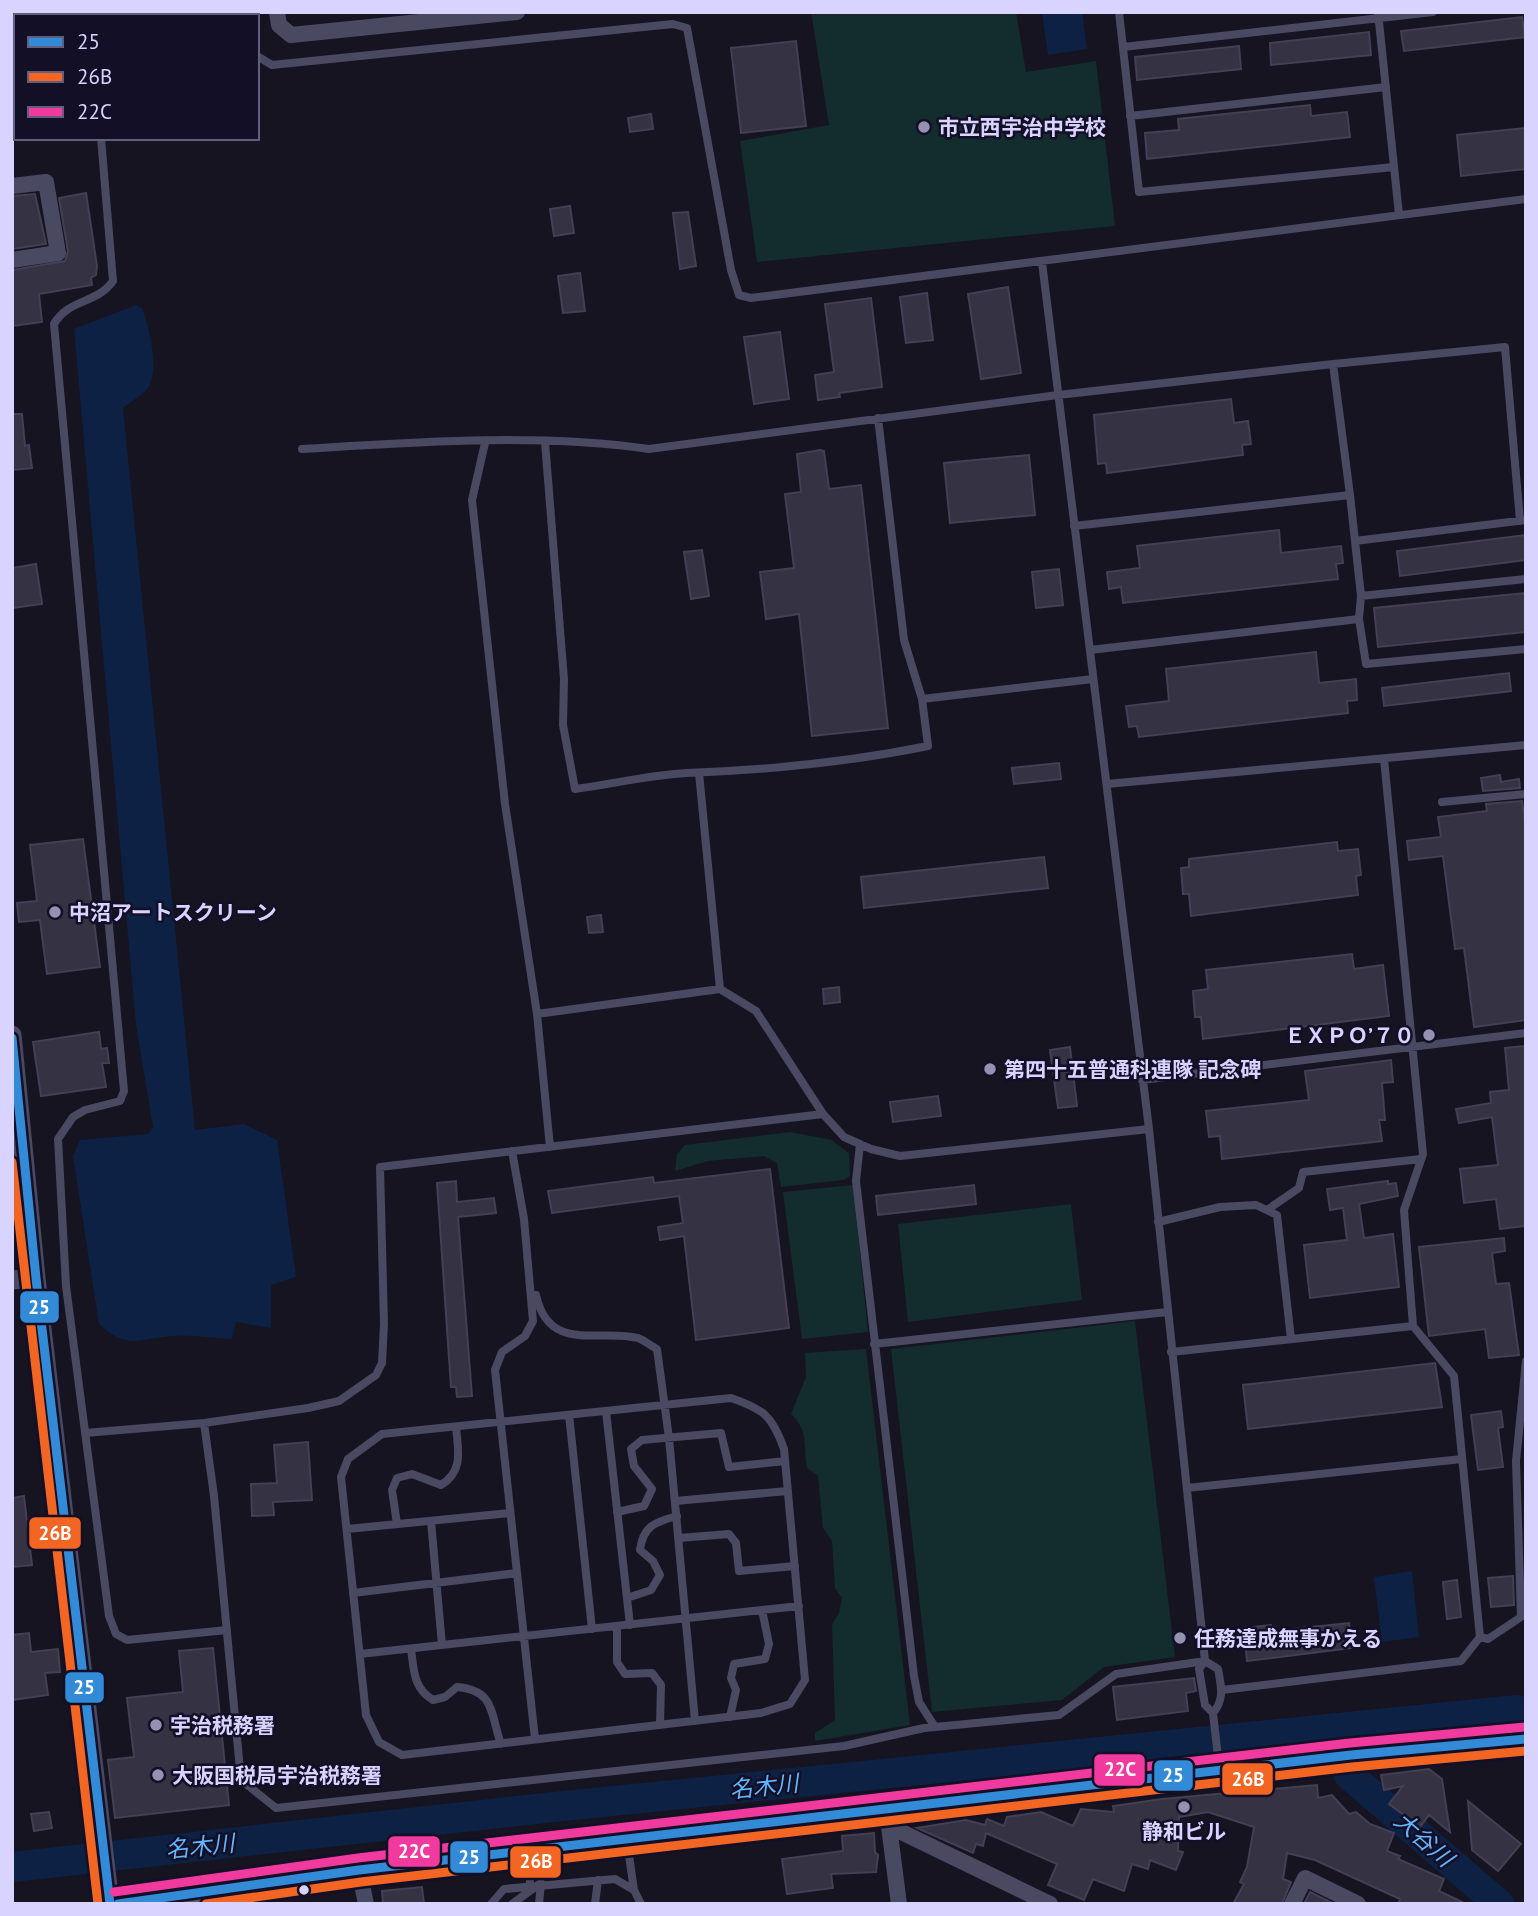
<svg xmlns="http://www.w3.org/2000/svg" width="1538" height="1916" font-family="'PT Sans','Noto Sans JP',sans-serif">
<rect width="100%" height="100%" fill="#161421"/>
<path fill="#132c2d" d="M 811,12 L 1016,12 L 1026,72 L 1096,61 L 1115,226 L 757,262 L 740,141 L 829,125 Z
M 790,1132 L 832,1140 L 849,1153 L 850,1176 L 844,1180 L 781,1187 L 777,1163 L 764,1156 L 708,1161 L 675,1171 L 677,1154 L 685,1145 Z
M 853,1185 L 868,1332 L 802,1339 L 783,1192 Z
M 1071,1204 L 1082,1300 L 908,1322 L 898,1224 Z
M 1135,1321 L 1175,1657 L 1104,1667 L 1062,1700 L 932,1712 L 891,1349 Z
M 866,1349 L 910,1725 L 815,1741 L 815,1733 L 835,1720 L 832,1624 L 839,1613 L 842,1598 L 835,1588 L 832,1541 L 823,1528 L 818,1476 L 807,1468 C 803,1445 809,1431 791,1414 L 806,1377 L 805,1353 Z"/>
<path fill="#0d2144" d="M 1042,12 L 1082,12 L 1087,49 L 1048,55 Z
M 136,305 L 143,309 C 148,328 160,367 149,386 C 144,395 131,401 123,408 L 195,1130 L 244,1124 L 277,1140 L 296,1277 L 271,1285 L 271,1328 L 236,1322 L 232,1339 C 212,1338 190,1334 171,1336 C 138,1339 127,1350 99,1324 L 73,1156 L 80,1140 L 148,1134 L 153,1127 L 136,1025 L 74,329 Z
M 1412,1571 L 1419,1637 L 1382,1642 L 1374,1577 Z"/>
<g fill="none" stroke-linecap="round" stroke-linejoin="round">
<path stroke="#0d2144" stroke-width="30" d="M 1349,1775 L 1499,1904
M 12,1867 L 563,1806 L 1517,1710"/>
</g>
<path fill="#343243" stroke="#433f54" stroke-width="2" d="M 1522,17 L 1525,37 L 1404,51 L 1401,31 Z
M 1369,32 L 1371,55 L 1271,65 L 1270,43 Z
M 796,41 L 806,126 L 741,133 L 731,48 Z
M 1239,46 L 1241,69 L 1137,80 L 1135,57 Z
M 1310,105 L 1311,116 L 1347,112 L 1350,137 L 1147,159 L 1145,133 L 1179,130 L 1178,119 Z
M 651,114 L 653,129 L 630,132 L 628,118 Z
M 1526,128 L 1526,169 L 1461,176 L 1457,135 Z
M 86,193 L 97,266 L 96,275 L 91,278 L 92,285 L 39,294 L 42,322 L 12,326 L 12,270 L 65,261 L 68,251 L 59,198 Z
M 35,194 L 46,244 L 12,249 L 12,196 Z
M 570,206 L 574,233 L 554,236 L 550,209 Z
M 688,212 L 696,266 L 680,269 L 673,213 Z
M 580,273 L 585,311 L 563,313 L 558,276 Z
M 1008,287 L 1021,373 L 981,379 L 968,294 Z
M 927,293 L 933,340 L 906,343 L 900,297 Z
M 871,298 L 882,387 L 839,393 L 840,397 L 818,400 L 815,375 L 834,372 L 825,304 Z
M 780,332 L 789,399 L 754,404 L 744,337 Z
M 1231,399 L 1234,423 L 1248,421 L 1251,444 L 1242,445 L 1243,455 L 1107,473 L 1106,463 L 1098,464 L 1094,415 Z
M 12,414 L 22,414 L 25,446 L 29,445 L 32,468 L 12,470 Z
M 820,450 L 824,451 L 829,489 L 861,485 L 888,728 L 812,736 L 799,614 L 766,619 L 760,572 L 794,568 L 785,494 L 801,492 L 797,454 Z
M 1029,455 L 1035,515 L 950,523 L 944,463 Z
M 1279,530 L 1281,553 L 1341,546 L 1343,563 L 1336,564 L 1338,579 L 1123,603 L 1121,587 L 1109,589 L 1107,572 L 1140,568 L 1137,546 Z
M 1526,535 L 1526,560 L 1400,576 L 1397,551 Z
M 702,550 L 709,596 L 691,599 L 684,552 Z
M 36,564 L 42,604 L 12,608 L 12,568 Z
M 1059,569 L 1063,605 L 1036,608 L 1032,572 Z
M 1526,593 L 1526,632 L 1378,647 L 1374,608 Z
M 1316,652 L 1319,683 L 1356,679 L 1357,700 L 1347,701 L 1348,713 L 1139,737 L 1137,726 L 1129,727 L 1126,706 L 1169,701 L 1166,669 Z
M 1509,673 L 1511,691 L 1384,706 L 1382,688 Z
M 1059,763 L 1061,779 L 1014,784 L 1012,768 Z
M 1500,775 L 1501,782 L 1519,779 L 1520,788 L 1483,791 L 1481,778 Z
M 1522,801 L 1526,831 L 1526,1020 L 1474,1027 L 1464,948 L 1455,949 L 1443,856 L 1409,860 L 1407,841 L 1441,837 L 1438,817 L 1487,811 L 1486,804 Z
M 83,839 L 100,967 L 47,974 L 40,920 L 19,922 L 17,903 L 37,901 L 30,845 Z
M 1337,842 L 1338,851 L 1358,849 L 1361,875 L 1356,876 L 1358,895 L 1191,916 L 1189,894 L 1183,894 L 1181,868 L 1189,867 L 1189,859 Z
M 1044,857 L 1048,888 L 864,908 L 861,877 Z
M 601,915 L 603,932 L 589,933 L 587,917 Z
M 1352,954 L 1354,969 L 1383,965 L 1389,1016 L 1203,1039 L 1201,1017 L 1195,1017 L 1193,991 L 1208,989 L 1206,970 Z
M 839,987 L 840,1002 L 824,1004 L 823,989 Z
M 99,1032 L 101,1049 L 107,1048 L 109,1063 L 102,1063 L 106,1087 L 41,1096 L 33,1042 Z
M 1526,1046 L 1526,1226 L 1500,1229 L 1496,1199 L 1464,1203 L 1460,1169 L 1498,1165 L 1492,1117 L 1459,1123 L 1456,1109 L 1491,1103 L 1490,1092 L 1509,1090 L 1505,1048 Z
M 1070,1047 L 1077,1106 L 1058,1108 L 1050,1050 Z
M 1391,1060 L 1393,1082 L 1382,1083 L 1385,1120 L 1379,1120 L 1382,1141 L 1222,1159 L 1220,1136 L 1209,1137 L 1206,1111 L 1309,1100 L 1305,1071 Z
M 938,1096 L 941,1116 L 893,1122 L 890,1102 Z
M 770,1169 L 789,1328 L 696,1340 L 684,1236 L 660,1240 L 658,1227 L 683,1223 L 679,1196 L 552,1213 L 548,1191 L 653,1177 L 654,1183 Z
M 456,1181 L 457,1202 L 494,1198 L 496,1213 L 458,1217 L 472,1396 L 457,1397 L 456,1387 L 451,1387 L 437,1183 Z
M 1388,1181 L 1388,1184 L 1396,1183 L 1398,1196 L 1359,1204 L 1364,1238 L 1393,1234 L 1399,1287 L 1310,1298 L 1304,1245 L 1347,1240 L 1343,1208 L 1330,1210 L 1327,1189 Z
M 974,1185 L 976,1204 L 878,1215 L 876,1196 Z
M 1504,1238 L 1505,1251 L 1492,1253 L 1496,1284 L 1509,1283 L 1519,1355 L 1489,1358 L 1485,1329 L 1429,1336 L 1419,1247 Z
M 1435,1363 L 1442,1407 L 1248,1429 L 1243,1385 Z
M 1501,1411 L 1503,1427 L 1498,1428 L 1503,1467 L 1478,1470 L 1471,1415 Z
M 308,1442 L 312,1500 L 273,1502 L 274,1515 L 252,1516 L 251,1484 L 277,1483 L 274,1445 Z
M 24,1496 L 32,1565 L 12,1567 L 12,1498 Z
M 1513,1576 L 1514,1605 L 1491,1607 L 1488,1578 Z
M 1457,1580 L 1461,1617 L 1447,1619 L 1443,1582 Z
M 1349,1623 L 1352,1648 L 1247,1661 L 1244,1628 L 1271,1625 L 1272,1631 Z
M 29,1633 L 31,1652 L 58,1649 L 60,1672 L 45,1673 L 48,1695 L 12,1700 L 12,1635 Z
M 213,1648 L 229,1805 L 115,1818 L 108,1760 L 134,1757 L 127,1698 L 183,1692 L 179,1651 Z
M 1194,1678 L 1196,1691 L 1186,1693 L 1188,1711 L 1117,1720 L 1113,1687 Z
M 1429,1769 L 1442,1779 L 1450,1832 L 1429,1815 L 1420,1827 L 1389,1804 L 1403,1786 L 1384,1790 L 1381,1775 Z
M 1317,1785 L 1318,1798 L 1332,1795 L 1349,1814 L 1356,1812 L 1370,1824 L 1394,1833 L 1387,1851 L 1400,1856 L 1398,1859 L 1444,1879 L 1439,1891 L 1466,1904 L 1398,1904 L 1400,1899 L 1315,1860 L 1287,1853 L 1283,1879 L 1291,1882 L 1282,1904 L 1233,1904 L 1244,1884 L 1240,1882 L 1247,1867 L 1254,1827 L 1208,1812 L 1179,1817 L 1178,1851 L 1183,1852 L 1176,1870 L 1150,1860 L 1148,1869 L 1132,1864 L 1124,1891 L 1093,1879 L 1084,1900 L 1048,1885 L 1057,1864 L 986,1833 L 983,1846 L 976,1844 L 973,1853 L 917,1828 L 966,1820 L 985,1825 L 987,1819 L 1004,1826 L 1007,1817 L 1041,1812 L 1073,1826 L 1081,1809 L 1114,1812 L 1113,1806 L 1162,1799 Z
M 1468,1801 L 1521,1844 L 1498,1871 L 1472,1850 Z
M 49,1812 L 52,1828 L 34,1831 L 31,1814 Z
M 874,1833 L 875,1852 L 878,1855 L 876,1872 L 831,1874 L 833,1888 L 787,1894 L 782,1859 L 843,1851 L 842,1836 Z
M 422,1887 L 424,1904 L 383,1904 L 382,1891 Z
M 1310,1892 L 1334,1904 L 1304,1904 Z"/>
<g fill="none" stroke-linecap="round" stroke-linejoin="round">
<path stroke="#4a4962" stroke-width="8" d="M 240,12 L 242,16
M 1119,12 L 1139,192 L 1394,167
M 1378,12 L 1399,215
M 151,16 L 182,12
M 1123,47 L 1433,12
M 257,56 L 272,65 L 673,24 L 687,28 L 731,270 L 739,295 L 751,298 L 1526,199
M 1130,116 L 1386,87
M 101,138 L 113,281 C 97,304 68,299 54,324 L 124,1091 L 120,1101 L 85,1110 L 73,1117 L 58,1139 L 66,1286 L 109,1616 L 116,1634 L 127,1640 L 227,1630
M 1042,262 L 1149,1129 L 1205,1661 L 1199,1669 L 1205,1705 L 1213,1713 L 1219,1766
M 1333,364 L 1505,347 L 1520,521
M 545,442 L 564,679 L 563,725 L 575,789 C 612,784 650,775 687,773 C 768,770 849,762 928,746 L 922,699 L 904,640 L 878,418
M 485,443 L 472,500 L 505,804 L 537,1014 L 550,1147
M 302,449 C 416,442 535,433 649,449 L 1058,395 L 1333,364 L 1350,495 L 1361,596 L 1359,619 L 1366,664 L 1526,649
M 1074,526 L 1350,495
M 1355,541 L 1526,520
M 1361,596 L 1526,579
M 1090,650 L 1359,619
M 922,699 L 1093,679
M 699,773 L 720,989
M 1107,784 L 1526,745
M 1442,802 L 1526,794
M 537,1014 L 720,989 L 756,1011 L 823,1114 L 844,1137 L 871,1149 L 900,1156 L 1149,1129
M 1142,1080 L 1526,1033
M 860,1144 L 856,1181 L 914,1676 L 919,1702 L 935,1727
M 512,1151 L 524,1219 L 533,1321 L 525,1336 L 502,1352 L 495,1370 L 535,1739
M 1267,1210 L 1299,1188 L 1303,1172 L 1421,1159
M 1158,1222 L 1220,1207 L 1256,1205 L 1277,1215 L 1291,1339
M 536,1295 C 549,1354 599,1328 638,1338 C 644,1340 651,1346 657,1349 L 669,1438 L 695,1721
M 874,1344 L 1167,1312
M 1171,1352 L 1413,1326
M 731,1398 C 763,1409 772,1415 784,1449 L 805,1680 L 790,1704 L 761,1713 L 402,1755 L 379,1742 L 366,1715 L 341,1477 L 348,1459 L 382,1434 Z
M 606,1411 L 630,1625
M 569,1415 L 592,1629
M 204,1423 L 214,1496 L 241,1780 L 276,1808 L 844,1746 L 924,1728 L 1059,1715 L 1116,1674 L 1205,1661 L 1218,1669 C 1221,1686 1225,1699 1213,1713
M 85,1433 L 204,1423 L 308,1408 L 339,1401 L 376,1375 L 382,1363 L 384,1324 L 380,1167 L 823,1114
M 1187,1488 L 1462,1459
M 675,1501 L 788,1491
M 617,1512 L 644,1506 L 652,1489 L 634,1466 L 631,1449 L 642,1440 L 721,1433 L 729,1467 L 785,1461
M 431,1521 L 442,1645
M 397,1524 L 392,1490 L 397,1478 L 412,1474 L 441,1485 C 464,1471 458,1450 456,1427
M 347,1529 L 510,1513
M 679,1538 L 729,1534 L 736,1543 L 739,1571 L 795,1566
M 353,1593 L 517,1573
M 627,1598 L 651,1590 L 660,1575 L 653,1561 L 640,1550 C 643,1526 655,1522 677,1516
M 617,1626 L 617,1662 L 625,1674 L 652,1673 L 661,1685 L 660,1725
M 1480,1637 L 1488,1639 L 1521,1617 L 1516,1461 L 1526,1361
M 411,1649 C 414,1670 413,1688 433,1700 L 445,1697 L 457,1687 C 495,1690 490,1713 501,1744
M 360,1654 L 799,1606
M 1222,1690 L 1461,1661 L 1480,1637 L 1454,1376 L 1413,1326 L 1404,1210 L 1423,1154 L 1384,759
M 730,1717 L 736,1690 L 731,1678 L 734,1664 L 765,1659 L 769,1644 L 762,1610
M 627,1842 L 634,1890
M 529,1853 L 530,1885
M 491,1904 L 504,1889 L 615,1879 L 634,1890 L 641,1904
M 512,1904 L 538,1885
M 539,1904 L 541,1883
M 595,1904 L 598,1880"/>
<path stroke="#4a4962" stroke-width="16" d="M 277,12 L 279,25 L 291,35 L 517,12
M 12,186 L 46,182 L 58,253 L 12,260
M 888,1819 L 899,1904
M 889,1826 L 1050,1904
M 359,1870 L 366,1904
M 1292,1904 L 1305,1878 L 1358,1904"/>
<path stroke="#4a4962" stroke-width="19" d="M 12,1035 L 36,1278 L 110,1904
M 12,1280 L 36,1278"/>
<path stroke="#5e5373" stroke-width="24" d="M 116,1904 L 359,1870 L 1351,1755 L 1526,1739"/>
<defs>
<path id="bus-1" d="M 12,1038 L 36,1278 L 110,1904
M 118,1904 L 359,1870 L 1351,1755 L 1526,1739"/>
<path id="bus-2" d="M 12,1162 L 98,1904
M 206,1904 L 361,1882 L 1352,1767 L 1526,1751"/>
<path id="bus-3" d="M 114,1892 L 358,1858 L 1350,1743 L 1525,1727"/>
</defs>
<use href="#bus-1" stroke="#130f26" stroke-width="14"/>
<use href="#bus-2" stroke="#130f26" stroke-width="14"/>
<use href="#bus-3" stroke="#130f26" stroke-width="14"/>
<use href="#bus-1" stroke="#338bd7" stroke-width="9"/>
<use href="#bus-2" stroke="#f26522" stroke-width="9"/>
<use href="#bus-3" stroke="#f13a9d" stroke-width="9"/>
</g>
<g fill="#9591b1" stroke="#130f26" stroke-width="2.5">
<circle cx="924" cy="127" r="7"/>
<circle cx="55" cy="912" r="7"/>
<circle cx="1429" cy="1035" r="7"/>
<circle cx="990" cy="1069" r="7"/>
<circle cx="1180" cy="1638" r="7"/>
<circle cx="156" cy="1725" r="7"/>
<circle cx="158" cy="1775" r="7"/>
<circle cx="1184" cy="1807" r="7"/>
</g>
<circle fill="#d9d4ff" stroke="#130f26" stroke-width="2.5" cx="304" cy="1890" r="6"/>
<g text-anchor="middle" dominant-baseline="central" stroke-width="5" stroke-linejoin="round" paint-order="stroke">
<g font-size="21" font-weight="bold" fill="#d9d4ff" stroke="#130f26" text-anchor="start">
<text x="938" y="127">市立西宇治中学校</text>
<text x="69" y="912">中沼アートスクリーン</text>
<text x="1415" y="1035" text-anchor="end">ＥＸＰＯ’７０</text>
<text x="1004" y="1069">第四十五普通科連隊 記念碑</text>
<text x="1194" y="1638">任務達成無事かえる</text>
<text x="170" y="1725">宇治税務署</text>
<text x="172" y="1775">大阪国税局宇治税務署</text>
<text x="1184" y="1831" text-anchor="middle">静和ビル</text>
</g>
<g font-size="23" font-style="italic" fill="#62b6ff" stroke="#130f26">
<text transform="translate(764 1786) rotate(-6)">名木川</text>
<text transform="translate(1424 1839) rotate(41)">大谷川</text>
<text transform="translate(200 1846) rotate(-6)">名木川</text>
</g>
</g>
<g stroke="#130f26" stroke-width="2.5">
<rect x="19" y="1290" width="41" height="34" rx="7" fill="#338bd7"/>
<rect x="28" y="1516" width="54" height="34" rx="7" fill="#f26522"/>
<rect x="64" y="1671" width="41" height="33" rx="7" fill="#338bd7"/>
<rect x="1093" y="1753" width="53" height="34" rx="7" fill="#f13a9d"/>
<rect x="1153" y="1759" width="41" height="33" rx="7" fill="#338bd7"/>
<rect x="1221" y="1762" width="53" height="34" rx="7" fill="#f26522"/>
<rect x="387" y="1835" width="54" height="33" rx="7" fill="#f13a9d"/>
<rect x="449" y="1840" width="40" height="34" rx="7" fill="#338bd7"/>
<rect x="509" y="1845" width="53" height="34" rx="7" fill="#f26522"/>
</g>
<g font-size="19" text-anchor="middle" font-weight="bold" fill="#fff">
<text x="39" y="1314">25</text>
<text x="55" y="1540">26B</text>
<text x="84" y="1694">25</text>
<text x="1120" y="1776">22C</text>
<text x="1173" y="1782">25</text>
<text x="1248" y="1786">26B</text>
<text x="414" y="1858">22C</text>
<text x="469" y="1864">25</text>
<text x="536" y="1868">26B</text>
</g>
<rect width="1538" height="1916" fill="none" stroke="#d9d4ff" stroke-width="28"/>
<rect x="14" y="14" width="245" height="126" fill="#130f26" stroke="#625e7d" stroke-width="2"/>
<rect x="28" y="37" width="35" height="10" fill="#338bd7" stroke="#625e7d" stroke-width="2"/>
<text x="77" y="49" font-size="21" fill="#d9d4ff">25</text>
<rect x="28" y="72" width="35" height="10" fill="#f26522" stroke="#625e7d" stroke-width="2"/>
<text x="77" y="84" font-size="21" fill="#d9d4ff">26B</text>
<rect x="28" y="107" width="35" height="10" fill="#f13a9d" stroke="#625e7d" stroke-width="2"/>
<text x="77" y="119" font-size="21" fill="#d9d4ff">22C</text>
</svg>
